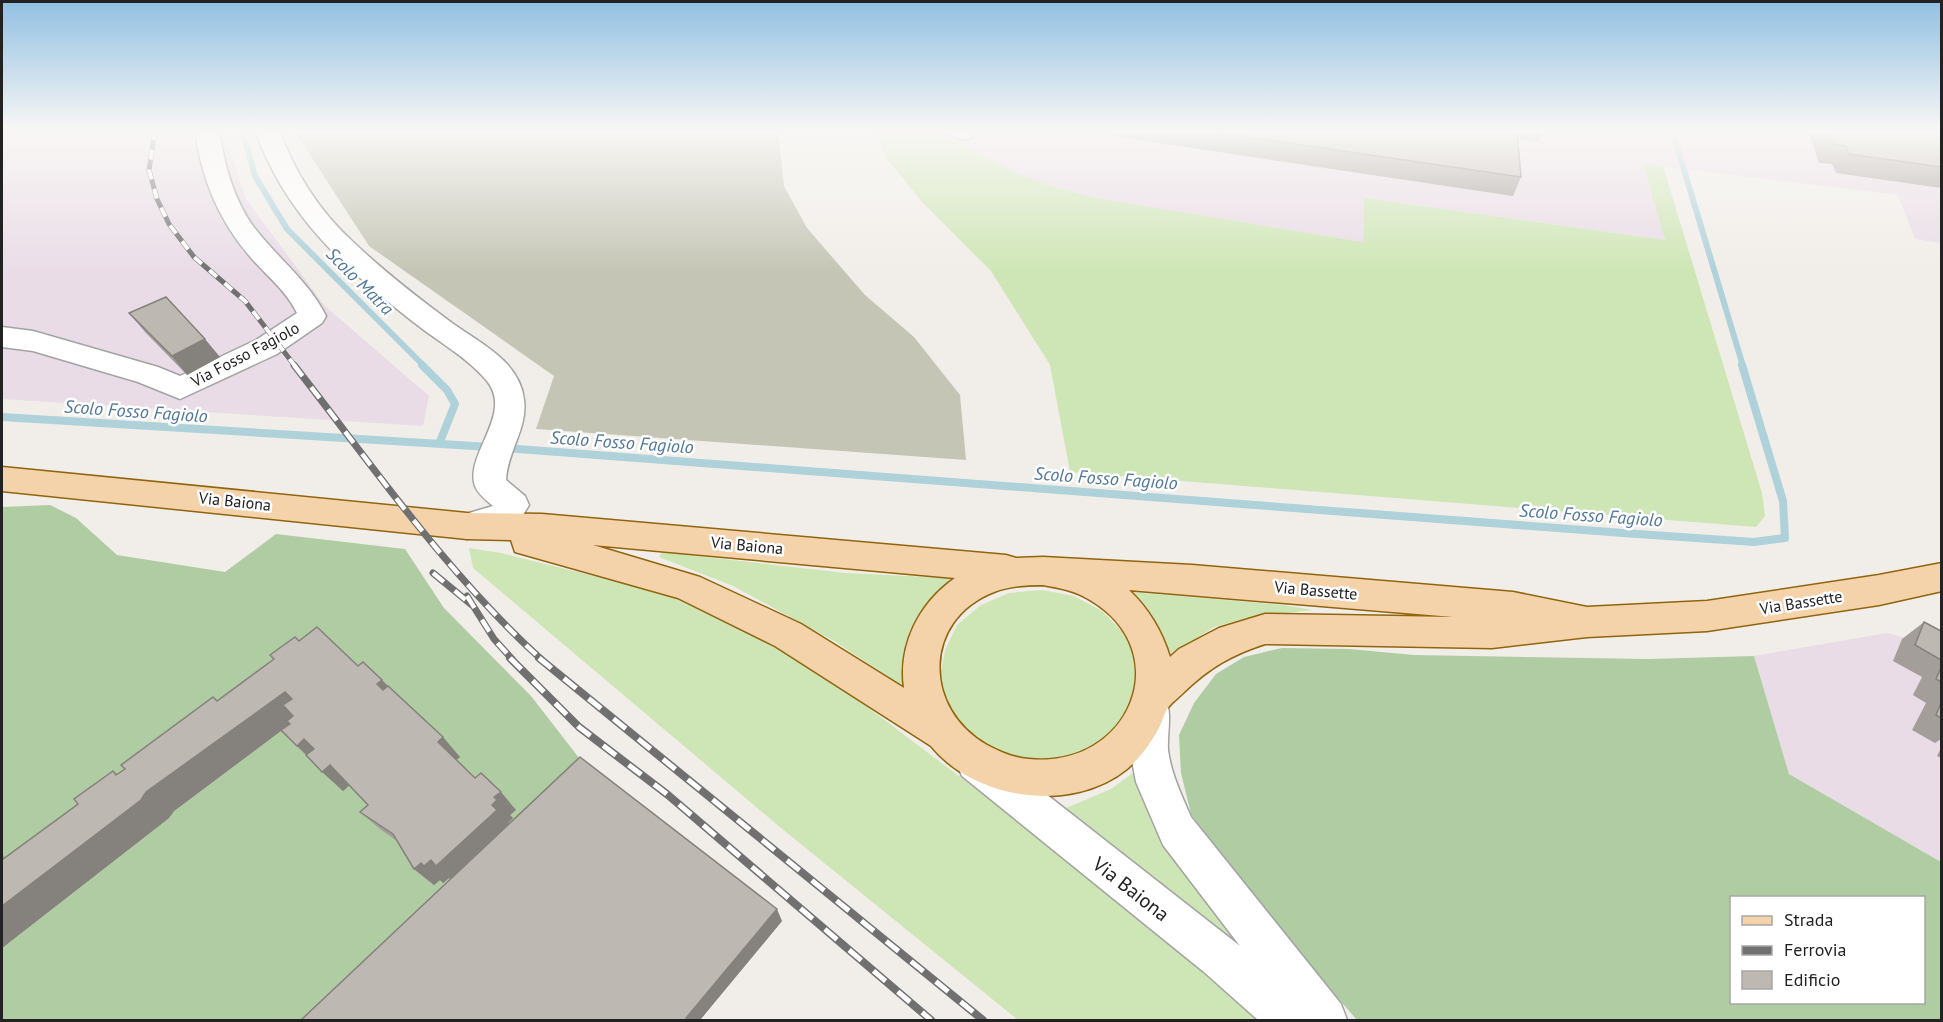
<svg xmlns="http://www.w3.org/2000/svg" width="1943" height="1022" font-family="'PT Sans',sans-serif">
<rect width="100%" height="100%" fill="#f1eee9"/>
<path fill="#e9dce7" d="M 2,130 L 223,130 L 246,199 L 325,306 L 429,396 L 423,426 L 2,399 Z
M 938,130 L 1941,130 L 1941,243 L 1915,239 L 1898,195 L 1643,164 L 1665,240 L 1364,198 L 1363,242 L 1096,198 L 1054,187 L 1016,173 L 971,150 Z
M 1887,633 L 1941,647 L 1941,862 L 1789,774 L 1754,656 Z"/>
<path fill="#c5c5b5" d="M 294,130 L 778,130 L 784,186 L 807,228 L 865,295 L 914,337 L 960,395 L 966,460 L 536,429 L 554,376 L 369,246 Z"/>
<path fill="#cee6b5" d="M 876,130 L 938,130 L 971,150 L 1016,173 L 1054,187 L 1096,198 L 1363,242 L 1364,198 L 1665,240 L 1643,164 L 1663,166 L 1762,493 L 1765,516 L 1756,527 L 1070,472 L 1050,365 L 991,271 L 923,203 L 886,158 Z
M 469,548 L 501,553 L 662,593 L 733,620 L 817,669 L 1143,915 L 1269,1020 L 1018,1020 L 781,828 L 473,568 Z
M 662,552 L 845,573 L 968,579 L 908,690 L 834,641 L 733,586 L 659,557 Z
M 1042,590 L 1074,596 L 1102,611 L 1124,633 L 1137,661 L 1138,692 L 1111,742 L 1052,766 L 987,751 L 962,730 L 946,705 L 940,677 L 945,650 L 957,625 L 981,605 L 1009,593 Z
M 1122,591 L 1284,605 L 1313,610 L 1255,616 L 1214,627 L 1172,655 C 1158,626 1148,610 1122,591 Z
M 1141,767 L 1143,800 L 1196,888 L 1248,950 L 1255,966 L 1059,811 L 1111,789 Z"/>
<path fill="#afcca2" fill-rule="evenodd" d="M 50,505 L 76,518 L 117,555 L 225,572 L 276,534 L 405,549 L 444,608 L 531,696 L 590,772 L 331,1020 L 2,1020 L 2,507 Z
M 1282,648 L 1349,649 L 1414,655 L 1648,659 L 1754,656 L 1789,774 L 1941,862 L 1941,1020 L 1357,1020 L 1272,922 L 1191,814 L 1181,773 L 1179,735 L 1194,703 L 1216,674 L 1244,657 ZM 1732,898 L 1924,898 L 1924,1002 L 1732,1002 Z"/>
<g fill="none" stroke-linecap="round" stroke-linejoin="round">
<path stroke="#aed1da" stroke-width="6" d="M 242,130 L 255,176 L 287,229 L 424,366
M 1672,130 L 1743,366"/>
<path stroke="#aed1da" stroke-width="8" d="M 422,365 L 447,390 L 455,404 L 439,444
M 2,417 L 490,447
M 505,448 L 1623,533 L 1754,542 L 1785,538 L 1783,501 L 1742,365"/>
<defs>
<path id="minor" d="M 195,130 L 219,130 C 224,163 233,198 253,226 C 277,258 308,280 326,316 L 322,323 L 277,354 L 180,399 L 138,382 L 33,351 L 2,347 L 2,327 L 33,331 L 158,367 L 180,376 L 256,340 L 297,313 C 287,292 268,277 253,260 C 220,223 201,179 195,130 Z
M 255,130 L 279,130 C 295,172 317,208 350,239 C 382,270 417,297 452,323 C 470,336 491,347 507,364 C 516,374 523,387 524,400 C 528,428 507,452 506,480 L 525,496 L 529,505 L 517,525 L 467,539 L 455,535 L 450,526 L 455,517 L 493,506 C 486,500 478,494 475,486 C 464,455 514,414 487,381 C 468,358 439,342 416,324 C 346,270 285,215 255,130 Z
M 947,130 L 973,130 L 975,133 L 971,138 C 961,141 954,139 947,130 Z
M 1151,689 L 1164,694 C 1173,713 1167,730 1168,750 C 1171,774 1182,796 1191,817 L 1341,1004 L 1347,1020 L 1258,1020 L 1204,972 L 962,776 L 956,763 L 962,750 L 976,745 L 990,750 L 1240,946 L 1163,845 L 1136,782 L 1130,750 L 1132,706 L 1138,694 Z"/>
<path id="major" d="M 2,467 L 467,513 L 542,514 L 1006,555 L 1016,558 L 1043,557 L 1192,565 L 1513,592 L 1587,607 L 1707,601 L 1879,575 L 1942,563 L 1942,591 L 1879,605 L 1707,631 L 1587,637 L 1492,648 L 1265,644 C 1231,655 1209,668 1183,693 C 1178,698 1171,703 1167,709 C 1164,714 1162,721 1160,726 C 1151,743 1141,757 1127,769 C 1071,814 975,800 931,746 L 775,646 L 678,598 L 515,552 L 511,540 L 467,539 L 2,491 ZM 593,545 L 955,578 C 919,603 898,645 904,688 L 801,624 L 700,577 ZM 1043,585 C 1060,588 1076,591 1090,600 C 1178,652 1130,769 1029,759 C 1013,758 1000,752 987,745 C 923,709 922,620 994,592 C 1009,586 1027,585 1043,585 ZM 1129,590 L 1453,617 L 1265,614 L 1219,628 L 1179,649 L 1170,657 C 1162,631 1149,609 1129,590 Z"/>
</defs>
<use href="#minor" stroke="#a3a3a3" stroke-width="3"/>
<use href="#major" stroke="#91640e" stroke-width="3"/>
<use href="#minor" fill="#fff" fill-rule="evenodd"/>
<use href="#major" fill="#f4d3ab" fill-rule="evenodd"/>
<defs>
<path id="rail-far2" d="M 155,130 L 149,170 L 157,199 L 169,224 L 194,257 L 245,301 L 295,366"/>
<path id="rail-far1" d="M 294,365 C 373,466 446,573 541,659
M 433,573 L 472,605
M 467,596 L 494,639 L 512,659"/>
<path id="rail" d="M 510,658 L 579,727 L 668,795 L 931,1020
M 539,658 L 983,1020"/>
</defs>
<use href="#rail-far2" stroke="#707070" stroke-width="5"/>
<use href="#rail-far1" stroke="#707070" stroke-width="7"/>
<use href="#rail" stroke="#707070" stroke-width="8"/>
<use href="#rail-far2" stroke="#fff" stroke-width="4" stroke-dasharray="10" stroke-linecap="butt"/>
<use href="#rail-far1" stroke="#fff" stroke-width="4.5" stroke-dasharray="14" stroke-linecap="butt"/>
<use href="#rail" stroke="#fff" stroke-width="5" stroke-dasharray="16" stroke-linecap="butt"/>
</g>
<path fill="#a39e99" d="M 1072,130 L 1544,130 L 1538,142 L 1518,139 L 1521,177 L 1513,196 Z
M 1811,130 L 1941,130 L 1941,188 L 1836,173 L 1832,164 L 1819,163 L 1809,133 Z
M 129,313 L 220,357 L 187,375 L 145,332 Z
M 1924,622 L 1941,631 L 1941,739 L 1935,743 L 1912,730 L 1926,703 L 1913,695 L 1922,677 L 1893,661 L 1902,639 Z
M 299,641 L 358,666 L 382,680 L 460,757 L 456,760 L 475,778 L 516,810 L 510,815 L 513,818 L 508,823 L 510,824 L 782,921 L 700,1020 L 301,1020 L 451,879 L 449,878 L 443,883 L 440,880 L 434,885 L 414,869 L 397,841 L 380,829 L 360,812 L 368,805 L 349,785 L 343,791 L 281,731 L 174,811 L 169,818 L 2,948 L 2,853 L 5,858 L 78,804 L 113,771 L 118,774 Z
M 1941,748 L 1941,758 L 1937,756 Z"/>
<path fill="#85817d" d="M 205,339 L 220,357 L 187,375 L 172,356 Z
M 382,680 L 401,700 L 396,704 L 377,684 Z
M 285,692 L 306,712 L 174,811 L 169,818 L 2,948 L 2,906 L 146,792 Z
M 443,737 L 460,757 L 455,761 L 438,742 Z
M 304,739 L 326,759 L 318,765 L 297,746 Z
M 330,765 L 351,784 L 343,791 L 322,772 Z
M 501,792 L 516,810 L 510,815 L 513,818 L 508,823 L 513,828 L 454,883 L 449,878 L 443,883 L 440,880 L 434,885 L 414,869 L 421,863 L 431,860 L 492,805 L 494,797 Z
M 777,909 L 782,921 L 700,1020 L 688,1020 L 686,1018 Z"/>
<path fill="#beb8b2" stroke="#85817d" stroke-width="1.5" d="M 1200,130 L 1517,130 L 1521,177 Z
M 1828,130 L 1941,130 L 1941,167 L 1849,154 L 1846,146 L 1833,144 Z
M 166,297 L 205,339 L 172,356 L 129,313 Z
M 1924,622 L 1941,631 L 1941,660 L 1915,645 Z
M 317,627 L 358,666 L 363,662 L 382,680 L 377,684 L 383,690 L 388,686 L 443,737 L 438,742 L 475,778 L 481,773 L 501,792 L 494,797 L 497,800 L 492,805 L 497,810 L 436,866 L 431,860 L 424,866 L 421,863 L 414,869 L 393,834 L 360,812 L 368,805 L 330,765 L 322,772 L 306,755 L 314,749 L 304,739 L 297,746 L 281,730 L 290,724 L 287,721 L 293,716 L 283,705 L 292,699 L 285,692 L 146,792 L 141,800 L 2,906 L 2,860 L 78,804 L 74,799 L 113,771 L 116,775 L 125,769 L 121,765 L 213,697 L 217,701 L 274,659 L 270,655 L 295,637 L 299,641 Z
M 1941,668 L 1941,682 L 1936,679 Z
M 1941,703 L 1941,718 L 1936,715 Z
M 580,757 L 777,909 L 686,1018 L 689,1020 L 301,1020 Z"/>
<linearGradient id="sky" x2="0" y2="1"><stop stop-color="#91c0e2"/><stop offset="0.48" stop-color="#f9f7f5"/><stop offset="1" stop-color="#f9f7f5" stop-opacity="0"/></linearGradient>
<rect width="1943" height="273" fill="url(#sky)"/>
<g text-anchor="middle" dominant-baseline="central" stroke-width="5" stroke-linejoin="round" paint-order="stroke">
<g font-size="16" fill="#222" stroke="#fff">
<text transform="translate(245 354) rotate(-28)">Via Fosso Fagiolo</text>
<text transform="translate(235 501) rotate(6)">Via Baiona</text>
<text transform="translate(747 545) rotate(5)">Via Baiona</text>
<text transform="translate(1316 590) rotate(5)">Via Bassette</text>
<text transform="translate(1801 602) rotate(-9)">Via Bassette</text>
</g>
<g font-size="18" font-style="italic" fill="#4f769b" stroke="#fff">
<text transform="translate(360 281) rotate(45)">Scolo Matra</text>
<text transform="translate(136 411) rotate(4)">Scolo Fosso Fagiolo</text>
<text transform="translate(622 442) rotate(4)">Scolo Fosso Fagiolo</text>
<text transform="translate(1106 478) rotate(4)">Scolo Fosso Fagiolo</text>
<text transform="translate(1591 515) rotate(4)">Scolo Fosso Fagiolo</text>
</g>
<g font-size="20" fill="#222" stroke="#fff">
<text transform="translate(1131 889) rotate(38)">Via Baiona</text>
</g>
</g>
<rect width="1943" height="1022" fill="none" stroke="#222222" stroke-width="6"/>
<rect x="1730" y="896" width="195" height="108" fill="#ffffff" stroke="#a7a7a7" stroke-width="1.5"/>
<rect x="1742" y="916" width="30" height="9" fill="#f4d3ab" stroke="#a7a7a7" stroke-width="1.5"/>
<text x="1784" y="926" font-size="18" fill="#222222">Strada</text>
<rect x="1742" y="946" width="30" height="9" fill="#707070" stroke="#a7a7a7" stroke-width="1.5"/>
<text x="1784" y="956" font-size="18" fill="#222222">Ferrovia</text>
<rect x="1742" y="971" width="30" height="18" fill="#beb8b2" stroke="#a7a7a7" stroke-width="1.5"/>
<text x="1784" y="986" font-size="18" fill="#222222">Edificio</text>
</svg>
